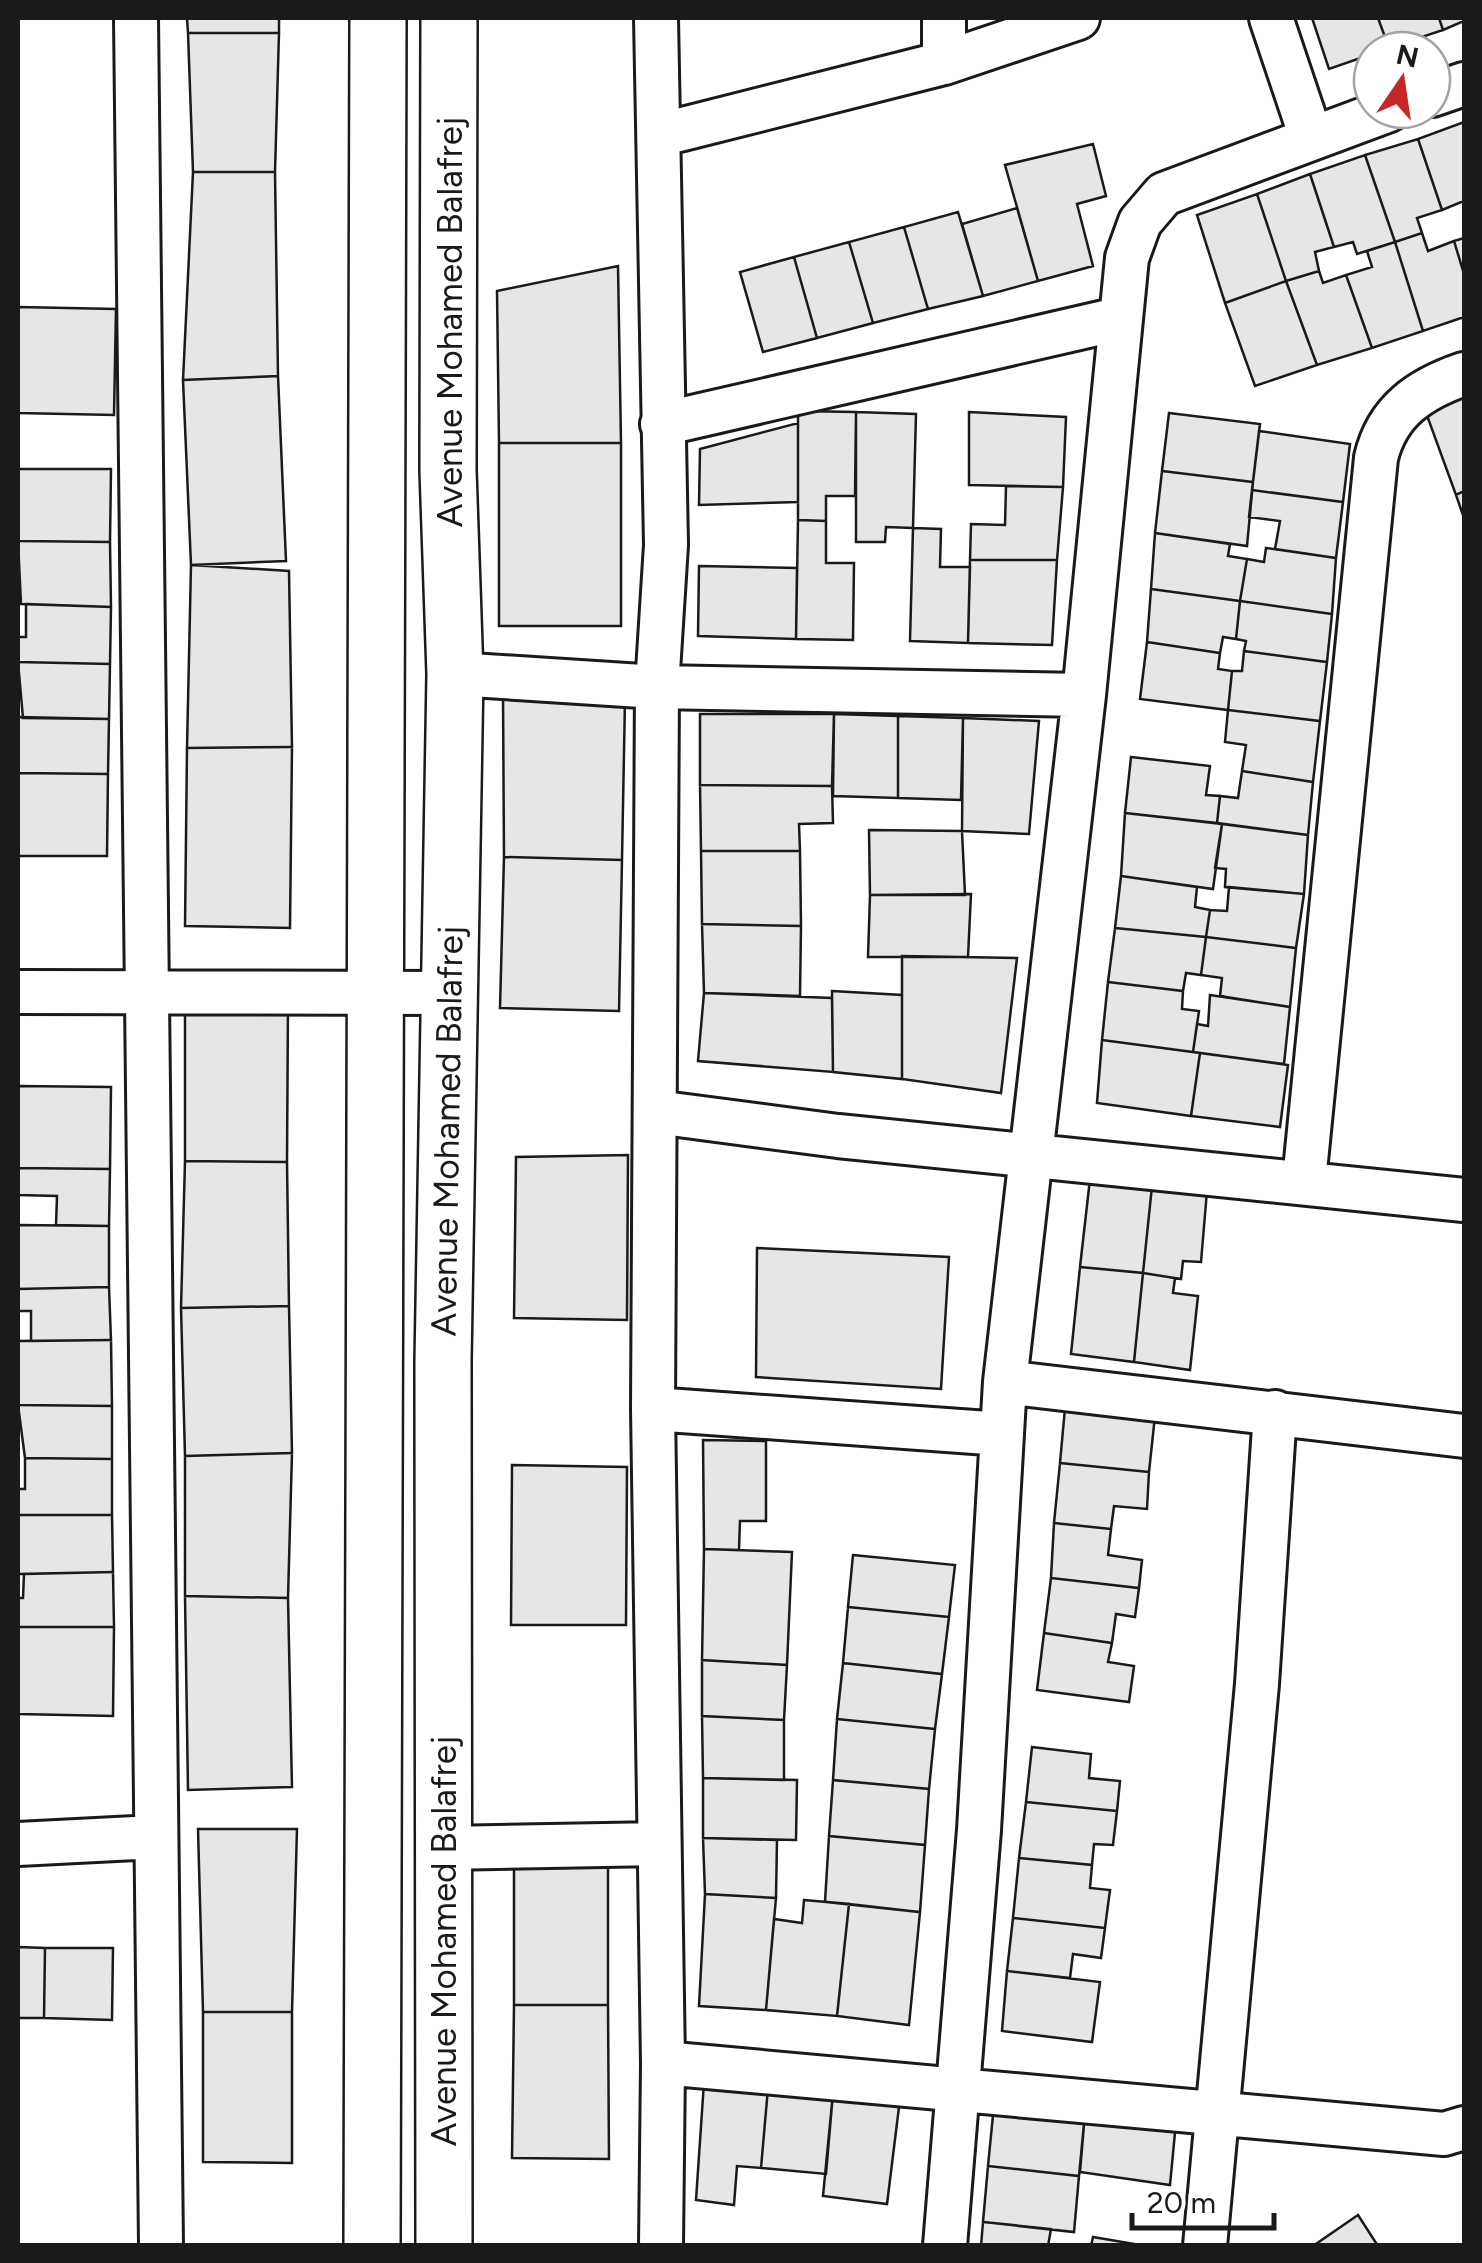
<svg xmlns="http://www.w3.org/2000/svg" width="1482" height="2263" font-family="Figtree,sans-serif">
<rect width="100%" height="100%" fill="#fff"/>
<path fill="#e6e6e6" stroke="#1a1a1a" stroke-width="2.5" d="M 187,18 L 279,18 L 279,33 L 188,33 Z
M 1312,18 L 1378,18 L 1389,48 L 1372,50 L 1372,54 L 1329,69 Z
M 1378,18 L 1439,18 L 1443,30 L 1389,48 Z
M 1439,18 L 1464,18 L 1464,21 L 1443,30 Z
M 188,33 L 279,33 L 275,172 L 193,172 Z
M 1464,122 L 1464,201 L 1442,210 L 1418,139 Z
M 1418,139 L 1442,210 L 1417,218 L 1422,233 L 1395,242 L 1365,155 Z
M 1093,144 L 1106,196 L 1077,204 L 1093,266 L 1038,281 L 1005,165 Z
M 1365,155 L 1395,242 L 1357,254 L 1353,242 L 1334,247 L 1310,174 Z
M 193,172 L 275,172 L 278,376 L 183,380 Z
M 1310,174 L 1334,247 L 1315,252 L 1319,271 L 1286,281 L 1257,194 Z
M 1257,194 L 1286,281 L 1225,303 L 1197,215 Z
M 1017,208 L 1038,281 L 983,296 L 962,224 Z
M 958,212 L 983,296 L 928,309 L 904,227 Z
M 904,227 L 928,309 L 873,323 L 849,242 Z
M 1422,233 L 1428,251 L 1454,241 L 1464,274 L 1464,317 L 1423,331 L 1395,242 Z
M 1464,238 L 1464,274 L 1454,241 Z
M 849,242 L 873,323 L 817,338 L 794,257 Z
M 1395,242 L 1423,331 L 1372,348 L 1346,275 L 1372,267 L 1367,251 Z
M 794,257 L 817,338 L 763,352 L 740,272 Z
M 618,266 L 621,443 L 499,443 L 497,291 Z
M 1319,271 L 1323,283 L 1346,275 L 1372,348 L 1317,365 L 1286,281 Z
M 1286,281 L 1317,365 L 1255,386 L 1225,303 Z
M 18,307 L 116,309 L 114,415 L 18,413 Z
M 278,376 L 286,561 L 191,565 L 183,380 Z
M 1464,395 L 1464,491 L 1456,495 L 1425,410 Z
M 798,411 L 856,412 L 855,496 L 826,496 L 826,521 L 798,520 Z
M 856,412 L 916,414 L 913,528 L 886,527 L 885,542 L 856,542 Z
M 969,412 L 1066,417 L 1063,487 L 969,485 Z
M 1169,413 L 1260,424 L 1253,482 L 1162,471 Z
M 798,423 L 798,502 L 699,505 L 700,449 Z
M 1259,431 L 1350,444 L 1343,502 L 1252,490 Z
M 499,443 L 621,443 L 621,626 L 499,626 Z
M 18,469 L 111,469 L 110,542 L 18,541 Z
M 1162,471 L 1253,482 L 1247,546 L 1155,533 Z
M 1006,486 L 1063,487 L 1057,560 L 970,560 L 971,524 L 1005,525 Z
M 1252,490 L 1343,502 L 1336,558 L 1275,549 L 1280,521 L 1249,517 Z
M 1464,491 L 1464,518 L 1456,495 Z
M 798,520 L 826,521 L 826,563 L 854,563 L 853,640 L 796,639 Z
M 913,528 L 941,529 L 940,567 L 970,567 L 968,643 L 910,641 Z
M 1155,533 L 1230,544 L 1228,556 L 1247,559 L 1240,601 L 1151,589 Z
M 18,541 L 110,542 L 111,607 L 21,604 Z
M 1266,548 L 1336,558 L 1332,614 L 1240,601 L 1247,559 L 1264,562 Z
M 970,560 L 1057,560 L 1052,645 L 968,643 Z
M 191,565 L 289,571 L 292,747 L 187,748 Z
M 699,566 L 797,568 L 796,639 L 698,636 Z
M 1151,589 L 1240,601 L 1236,639 L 1223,637 L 1220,653 L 1147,642 Z
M 1240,601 L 1332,614 L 1327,662 L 1244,651 L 1246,641 L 1236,639 Z
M 26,604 L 111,607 L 110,664 L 18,662 L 18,637 L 26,637 Z
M 1147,642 L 1220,653 L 1218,669 L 1232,671 L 1228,710 L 1140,699 Z
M 1244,651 L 1327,662 L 1320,721 L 1228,710 L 1232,671 L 1242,671 Z
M 18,662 L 110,664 L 109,719 L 23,718 Z
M 503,696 L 625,699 L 622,860 L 504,857 Z
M 1228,710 L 1320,721 L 1313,782 L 1242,771 L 1246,745 L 1225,742 Z
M 700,714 L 834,714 L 832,786 L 700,785 Z
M 834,714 L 898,716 L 898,798 L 833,796 Z
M 898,716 L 963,718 L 961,800 L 898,798 Z
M 18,717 L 109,719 L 108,774 L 18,773 Z
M 963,718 L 1039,721 L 1029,834 L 962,831 Z
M 292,747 L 290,928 L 185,926 L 187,748 Z
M 1131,757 L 1210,766 L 1206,795 L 1220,796 L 1217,823 L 1125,813 Z
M 1242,771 L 1313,782 L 1308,835 L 1217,823 L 1220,796 L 1238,798 Z
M 18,773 L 108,774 L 107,856 L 18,856 Z
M 700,785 L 832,786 L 833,823 L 799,824 L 800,851 L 701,851 Z
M 1125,813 L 1222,824 L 1213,889 L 1121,876 Z
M 1222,824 L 1308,835 L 1304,894 L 1225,887 L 1226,869 L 1215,868 Z
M 869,830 L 962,831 L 965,895 L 870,895 Z
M 701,851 L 800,851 L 801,926 L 702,924 Z
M 504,857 L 622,860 L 619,1011 L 500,1008 Z
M 1121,876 L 1197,887 L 1195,907 L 1210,910 L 1206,937 L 1115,928 Z
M 1229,887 L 1304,894 L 1296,948 L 1206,937 L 1210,910 L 1227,911 Z
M 971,894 L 968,957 L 868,957 L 870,895 Z
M 702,924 L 801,926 L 800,996 L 704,993 Z
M 1115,928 L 1206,937 L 1201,975 L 1186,973 L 1183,991 L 1108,982 Z
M 1206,937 L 1296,948 L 1290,1007 L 1220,996 L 1222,978 L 1201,975 Z
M 902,956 L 1017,958 L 1001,1093 L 902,1079 Z
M 1108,982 L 1183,991 L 1182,1009 L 1199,1011 L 1193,1052 L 1102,1040 Z
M 832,991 L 902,995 L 902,1079 L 833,1072 Z
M 704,993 L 832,998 L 833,1072 L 698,1061 Z
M 1210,995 L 1290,1007 L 1284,1064 L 1193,1052 L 1197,1024 L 1208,1026 Z
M 185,1002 L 288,1003 L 287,1162 L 185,1161 Z
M 1102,1040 L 1200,1053 L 1191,1116 L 1097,1103 Z
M 1200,1053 L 1288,1065 L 1280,1127 L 1191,1116 Z
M 18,1086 L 111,1087 L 110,1169 L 18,1168 Z
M 628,1155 L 627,1320 L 514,1318 L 516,1157 Z
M 185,1161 L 287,1162 L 289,1306 L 181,1308 Z
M 18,1168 L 110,1169 L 109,1226 L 56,1225 L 57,1196 L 18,1195 Z
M 1090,1179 L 1152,1186 L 1143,1273 L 1080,1267 Z
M 1152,1186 L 1207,1191 L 1201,1262 L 1183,1261 L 1181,1279 L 1143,1273 Z
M 18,1225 L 109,1226 L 109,1287 L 18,1289 Z
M 757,1248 L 949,1257 L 941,1389 L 756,1377 Z
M 1080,1267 L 1143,1273 L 1134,1362 L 1071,1354 Z
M 1143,1273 L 1175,1278 L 1173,1293 L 1198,1296 L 1190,1370 L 1134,1362 Z
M 109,1287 L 111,1340 L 31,1341 L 31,1311 L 18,1311 L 18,1289 Z
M 289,1306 L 292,1453 L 185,1456 L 181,1308 Z
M 111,1340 L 112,1406 L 18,1405 L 18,1341 Z
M 18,1405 L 112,1406 L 112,1459 L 25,1458 Z
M 1065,1408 L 1155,1416 L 1149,1472 L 1060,1463 Z
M 703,1440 L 766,1441 L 766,1521 L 740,1521 L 739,1550 L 704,1549 Z
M 292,1453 L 288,1598 L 185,1596 L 185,1456 Z
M 25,1458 L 112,1459 L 112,1515 L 18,1515 L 18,1489 L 25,1489 Z
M 1060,1463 L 1149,1472 L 1147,1509 L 1114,1506 L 1111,1529 L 1054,1523 Z
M 512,1465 L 627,1467 L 626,1625 L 511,1625 Z
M 18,1515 L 112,1515 L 113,1572 L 18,1574 Z
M 1054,1523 L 1111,1529 L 1108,1555 L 1142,1560 L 1139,1588 L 1051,1578 Z
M 704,1549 L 792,1552 L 787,1665 L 702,1660 Z
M 853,1555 L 955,1565 L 949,1617 L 848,1607 Z
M 113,1572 L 114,1627 L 18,1627 L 18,1598 L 23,1598 L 24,1574 Z
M 1051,1578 L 1139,1588 L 1135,1617 L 1116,1614 L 1112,1643 L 1044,1633 Z
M 185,1596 L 288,1598 L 292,1787 L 188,1790 Z
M 848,1607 L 949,1617 L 942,1674 L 843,1663 Z
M 18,1627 L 114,1627 L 113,1716 L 18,1714 Z
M 1044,1633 L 1112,1643 L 1108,1662 L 1134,1666 L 1129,1702 L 1037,1690 Z
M 702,1660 L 787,1665 L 784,1720 L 702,1716 Z
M 843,1663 L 942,1674 L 935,1729 L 837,1719 Z
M 702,1716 L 784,1720 L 784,1780 L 703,1778 Z
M 837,1719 L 935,1729 L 929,1789 L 833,1780 Z
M 1032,1747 L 1091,1754 L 1089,1778 L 1120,1781 L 1117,1811 L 1026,1802 Z
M 703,1778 L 797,1780 L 796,1840 L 703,1838 Z
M 833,1780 L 929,1789 L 925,1845 L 829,1836 Z
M 1026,1802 L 1117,1811 L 1113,1845 L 1094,1844 L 1092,1865 L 1019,1858 Z
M 198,1829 L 297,1829 L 292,2012 L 203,2012 Z
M 829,1836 L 925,1845 L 920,1912 L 825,1902 Z
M 703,1838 L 777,1840 L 776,1898 L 705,1894 Z
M 1019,1858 L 1092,1865 L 1090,1888 L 1110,1890 L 1105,1928 L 1013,1918 Z
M 514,1862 L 608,1862 L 608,2005 L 514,2005 Z
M 705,1894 L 776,1898 L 766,2010 L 699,2006 Z
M 804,1900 L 849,1904 L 837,2016 L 766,2010 L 774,1919 L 802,1923 Z
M 849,1904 L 920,1912 L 909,2025 L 837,2016 Z
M 1013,1918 L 1105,1928 L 1101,1958 L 1073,1954 L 1070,1978 L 1007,1971 Z
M 18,1947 L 45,1948 L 44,2018 L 18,2018 Z
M 45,1948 L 113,1948 L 112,2020 L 44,2018 Z
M 1007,1971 L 1100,1982 L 1092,2042 L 1002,2031 Z
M 514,2005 L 608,2005 L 609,2159 L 512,2158 Z
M 203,2012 L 292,2012 L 292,2163 L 203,2162 Z
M 704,2082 L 768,2088 L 761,2168 L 737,2166 L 734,2205 L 696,2200 Z
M 768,2088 L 833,2093 L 826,2174 L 761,2168 Z
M 833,2093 L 900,2099 L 887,2204 L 823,2196 Z
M 994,2105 L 1085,2113 L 1079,2176 L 988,2166 Z
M 1085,2113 L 1176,2122 L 1170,2185 L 1080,2172 Z
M 988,2166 L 1079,2176 L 1074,2232 L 983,2222 Z
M 1358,2215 L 1378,2246 L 1313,2246 Z
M 983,2222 L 1051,2229 L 1048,2246 L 981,2246 Z
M 1093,2237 L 1146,2246 L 1091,2246 Z"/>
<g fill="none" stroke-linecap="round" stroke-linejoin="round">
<defs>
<path id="street" d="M 136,18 L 161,2246
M 656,18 L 666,545 L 657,687 L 653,1409 L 663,2063 L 661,2246
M 944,18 L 944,63
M 1271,18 L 1311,137
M 1432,95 L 1464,84
M 659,135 L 944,63 L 1078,18
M 662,424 L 1118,319
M 455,674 L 657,687 L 1084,695
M 18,992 L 450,993
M 656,1112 L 838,1136 L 1464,1200
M 1304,1181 L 1376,458 C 1387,411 1420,389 1464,374
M 1005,1382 L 1464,1436
M 653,1409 L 1002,1434
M 18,1844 L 155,1837
M 444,1848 L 659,1844
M 663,2063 L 1444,2134 L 1464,2128
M 945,2246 L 979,1830 L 1005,1382 L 1084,695 L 1127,258 L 1140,222 L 1164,194 L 1389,110
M 1205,2246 L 1257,1684 L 1275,1412"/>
<path id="secondary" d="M 372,2246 L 378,18
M 444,2246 L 443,1362 L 455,674 L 448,470 L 449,18"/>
</defs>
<use href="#street" stroke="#1a1a1a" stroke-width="48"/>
<use href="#secondary" stroke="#1a1a1a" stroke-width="60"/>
<use href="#street" stroke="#fff" stroke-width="42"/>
<use href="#secondary" stroke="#fff" stroke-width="55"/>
</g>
<g text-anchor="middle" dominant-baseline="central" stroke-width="8" stroke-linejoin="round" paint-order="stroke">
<g font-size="35" fill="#1a1a1a" stroke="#fff">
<text transform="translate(450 322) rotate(-90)">Avenue Mohamed Balafrej</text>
<text transform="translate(447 1131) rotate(-89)">Avenue Mohamed Balafrej</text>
<text transform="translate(444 1941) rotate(-90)">Avenue Mohamed Balafrej</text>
</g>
</g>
<rect width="1482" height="2263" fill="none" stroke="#1a1a1a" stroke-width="40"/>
<g transform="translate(1402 80) rotate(13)"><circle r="48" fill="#ffffff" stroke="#a3a3a3" stroke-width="2.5"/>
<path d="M0-8L18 38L0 25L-18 38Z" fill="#c62828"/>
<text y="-15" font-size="28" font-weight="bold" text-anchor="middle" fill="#1a1a1a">N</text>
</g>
<path d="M1132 2213v15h142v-15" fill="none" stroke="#1a1a1a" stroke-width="5"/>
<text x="1147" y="2213" font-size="30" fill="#1a1a1a" stroke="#ffffff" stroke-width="8" paint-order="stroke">20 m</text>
</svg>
